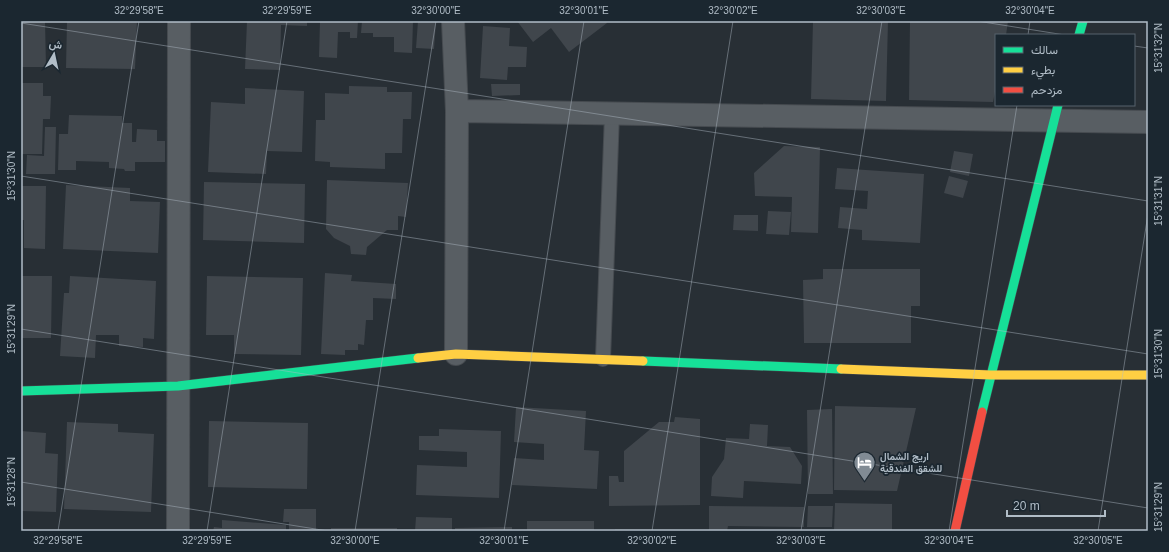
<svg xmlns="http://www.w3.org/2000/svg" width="1169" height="552" font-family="Arial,Vazirmatn,sans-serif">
<rect width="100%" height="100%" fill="#282f35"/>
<path fill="#40464c" d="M 21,21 L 45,21 L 46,67 L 21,67 Z
M 67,21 L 137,21 L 135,69 L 66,68 Z
M 247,21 L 307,21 L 307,26 L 281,25 L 280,70 L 245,69 Z
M 320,21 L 358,21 L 357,38 L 350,38 L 350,32 L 338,32 L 337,58 L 319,57 Z
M 362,21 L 413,21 L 412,53 L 394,52 L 394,37 L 373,37 L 373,33 L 361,33 Z
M 418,21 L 436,21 L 434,49 L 416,48 Z
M 517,21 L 606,21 L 607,23 L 569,52 L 551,28 L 533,42 Z
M 813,21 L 888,21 L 886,101 L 811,99 Z
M 910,21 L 1008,21 L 1006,35 L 996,35 L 996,87 L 993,102 L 909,100 Z
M 483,26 L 510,28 L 509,46 L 527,47 L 526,67 L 508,67 L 507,80 L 480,78 Z
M 21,83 L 43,83 L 43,96 L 51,96 L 50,119 L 43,119 L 42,154 L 21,154 Z
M 491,84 L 520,84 L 520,95 L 492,96 Z
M 349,86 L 387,87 L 387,92 L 412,92 L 411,119 L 403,119 L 402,153 L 385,153 L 385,169 L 330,167 L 330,162 L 315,161 L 316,120 L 325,120 L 325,93 L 349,94 Z
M 245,88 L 304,91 L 302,152 L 267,151 L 266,174 L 208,172 L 211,102 L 245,104 Z
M 69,115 L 122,116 L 122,123 L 132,123 L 132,142 L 136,142 L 137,129 L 157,130 L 157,141 L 165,141 L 165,162 L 135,162 L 135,171 L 125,171 L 124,169 L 109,168 L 109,162 L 76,161 L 76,170 L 58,170 L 59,134 L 68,134 Z
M 45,127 L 56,127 L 55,174 L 26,174 L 27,155 L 44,156 Z
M 784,146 L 820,147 L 818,233 L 791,232 L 792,197 L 755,196 L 754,173 Z
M 954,151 L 973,154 L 969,176 L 950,172 Z
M 837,168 L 924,174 L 920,243 L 862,240 L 862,230 L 838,228 L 840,207 L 867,209 L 868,191 L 835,189 Z
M 949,176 L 968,181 L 963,198 L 944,193 Z
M 327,180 L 408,183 L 406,217 L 398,216 L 398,230 L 387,230 L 367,247 L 366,255 L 351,254 L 350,246 L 334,238 L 326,229 Z
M 204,182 L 305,184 L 304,243 L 203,240 Z
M 66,185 L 130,188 L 130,201 L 160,202 L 158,253 L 63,249 Z
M 21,186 L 46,186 L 45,249 L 24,248 L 24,220 L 21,220 Z
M 768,211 L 791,212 L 789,235 L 766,234 Z
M 734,215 L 758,215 L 758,231 L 733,230 Z
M 823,269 L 920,269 L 920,306 L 911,306 L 911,343 L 804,343 L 803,280 L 823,279 Z
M 325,273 L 352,275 L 351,281 L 396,284 L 396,299 L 373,298 L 373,320 L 366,320 L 364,345 L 358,344 L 358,350 L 345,350 L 345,355 L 321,354 Z
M 21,276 L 52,276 L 51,338 L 21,338 Z
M 70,276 L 156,281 L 154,339 L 143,338 L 143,347 L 119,346 L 119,335 L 96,335 L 95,358 L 60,356 L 64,293 L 69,293 Z
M 207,276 L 303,278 L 301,355 L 234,354 L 234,335 L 206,335 Z
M 835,406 L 916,408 L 897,491 L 834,490 Z
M 516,407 L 586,411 L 584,450 L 599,451 L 597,489 L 512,485 L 514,458 L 544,460 L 544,444 L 514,442 Z
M 832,409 L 833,494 L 808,494 L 807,410 Z
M 675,417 L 700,419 L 700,505 L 609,506 L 609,476 L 618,476 L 619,482 L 624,482 L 624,451 L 659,422 L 674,422 Z
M 209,421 L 308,423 L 307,489 L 208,487 Z
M 67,422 L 118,424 L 118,432 L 154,434 L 151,512 L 64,509 Z
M 750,424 L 768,425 L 767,446 L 790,447 L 802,466 L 801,484 L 744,481 L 743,498 L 711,496 L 712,477 L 724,459 L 726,438 L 749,439 Z
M 439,429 L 501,431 L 499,498 L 416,495 L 417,465 L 467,467 L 467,452 L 419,450 L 419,436 L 439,436 Z
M 21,431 L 46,433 L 45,453 L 58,454 L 56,512 L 21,511 Z
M 835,503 L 892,504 L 892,531 L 834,531 Z
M 709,506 L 804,507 L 804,527 L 728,526 L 727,531 L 709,531 Z
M 808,506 L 833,506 L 832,527 L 807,527 Z
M 284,509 L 316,509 L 316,531 L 289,531 L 289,522 L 283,522 Z
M 416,517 L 452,518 L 452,531 L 415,531 Z
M 222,520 L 286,525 L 286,531 L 213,531 L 214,527 L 222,528 Z
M 527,521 L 594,521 L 594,531 L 527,531 Z
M 512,527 L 512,531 L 455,531 L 455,528 Z
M 331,528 L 397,528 L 397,531 L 331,531 Z
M 615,529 L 687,530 L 687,531 L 615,531 Z"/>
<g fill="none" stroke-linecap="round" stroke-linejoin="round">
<defs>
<path id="lane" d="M 603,359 L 612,114"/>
<path id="street" d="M 453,21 L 457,111 L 456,354
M 457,111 L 1148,122
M 178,531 L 179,21"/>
<path id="fast" d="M 1079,35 L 1083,21
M 643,361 L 841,369
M 21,391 L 178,386 L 418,358
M 982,412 L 1058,105"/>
<path id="slow" d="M 418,358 L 456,354 L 643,361
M 841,369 L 991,375 L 1148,375"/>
<path id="jam" d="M 955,531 L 982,412"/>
</defs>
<use href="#lane" stroke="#464b50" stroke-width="16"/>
<use href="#street" stroke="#464b50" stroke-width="24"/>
<use href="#fast" stroke="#464b50" stroke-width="10"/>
<use href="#slow" stroke="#464b50" stroke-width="10"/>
<use href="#jam" stroke="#464b50" stroke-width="10"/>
<use href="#lane" stroke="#585e63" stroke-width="14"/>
<use href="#street" stroke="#585e63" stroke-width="22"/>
<use href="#fast" stroke="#16e098" stroke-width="9"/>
<use href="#slow" stroke="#ffcf43" stroke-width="9"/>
<use href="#jam" stroke="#f24e42" stroke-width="9"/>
</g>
<path fill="none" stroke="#b1bdc7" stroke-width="1" stroke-opacity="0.45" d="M 977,21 L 1065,35M 21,23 L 1148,201M 1028,35 L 1030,21M 1134,46 L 1148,48M 21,176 L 1148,354M 21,329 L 1148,508M 21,482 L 328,531M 58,531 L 139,21M 207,531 L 287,21M 355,531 L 436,21M 504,531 L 584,21M 652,531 L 733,21M 801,531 L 882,21M 949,531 L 1017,105M 1098,531 L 1148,214"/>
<defs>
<symbol id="hotel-pin" viewBox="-11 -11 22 30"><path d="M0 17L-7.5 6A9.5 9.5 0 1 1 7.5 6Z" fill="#818b94" stroke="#1b2730"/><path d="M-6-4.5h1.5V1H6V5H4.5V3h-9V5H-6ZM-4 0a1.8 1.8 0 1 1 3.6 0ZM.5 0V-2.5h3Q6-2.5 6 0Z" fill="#fff"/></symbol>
</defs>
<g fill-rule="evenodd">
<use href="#hotel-pin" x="852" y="450" width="25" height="34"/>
</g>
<g text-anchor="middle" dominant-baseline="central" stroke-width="3.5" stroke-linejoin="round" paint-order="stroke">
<g font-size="10" font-weight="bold" fill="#b1bdc7" stroke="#1b2730" text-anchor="start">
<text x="880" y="456">اريج الشمال<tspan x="880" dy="12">للشقق الفندقية</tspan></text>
</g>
</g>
<rect width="1169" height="552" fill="none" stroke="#1b2730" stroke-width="44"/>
<rect x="995" y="34" width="140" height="72" fill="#1b2730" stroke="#57636c"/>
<rect x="1003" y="47" width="20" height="6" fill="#16e098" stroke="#57636c"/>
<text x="1031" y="54" font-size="12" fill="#b1bdc7">سالك</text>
<rect x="1003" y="67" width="20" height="6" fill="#ffcf43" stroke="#57636c"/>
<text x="1031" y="74" font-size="12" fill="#b1bdc7">بطيء</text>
<rect x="1003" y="87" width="20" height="6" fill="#f24e42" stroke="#57636c"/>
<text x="1031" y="94" font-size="12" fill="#b1bdc7">مزدحم</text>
<g transform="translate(54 54) rotate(9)" stroke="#1b2730" stroke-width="3" paint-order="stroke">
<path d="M0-3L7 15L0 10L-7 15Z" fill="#b1bdc7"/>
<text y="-6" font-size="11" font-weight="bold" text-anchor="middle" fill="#b1bdc7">ش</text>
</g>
<path d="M1007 510v6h98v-6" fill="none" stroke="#b1bdc7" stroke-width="2"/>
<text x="1013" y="510" font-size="12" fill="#b1bdc7" stroke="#1b2730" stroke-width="3" paint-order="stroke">20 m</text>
<rect x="22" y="22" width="1125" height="508" fill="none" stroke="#b1bdc7" stroke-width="1.5"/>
<g font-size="10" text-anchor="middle" fill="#b1bdc7">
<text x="139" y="14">32°29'58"E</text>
<text x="287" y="14">32°29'59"E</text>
<text x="436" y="14">32°30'00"E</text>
<text x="584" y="14">32°30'01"E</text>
<text x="733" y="14">32°30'02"E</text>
<text x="881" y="14">32°30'03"E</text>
<text x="1030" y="14">32°30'04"E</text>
<text transform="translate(1158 48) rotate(-90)" y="4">15°31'32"N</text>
<text transform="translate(11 176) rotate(-90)" y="4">15°31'30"N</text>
<text transform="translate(1158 201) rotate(-90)" y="4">15°31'31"N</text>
<text transform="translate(11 329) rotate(-90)" y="4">15°31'29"N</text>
<text transform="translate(1158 354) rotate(-90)" y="4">15°31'30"N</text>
<text transform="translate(11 482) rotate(-90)" y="4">15°31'28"N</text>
<text transform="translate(1158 507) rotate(-90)" y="4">15°31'29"N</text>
<text x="58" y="544">32°29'58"E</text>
<text x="207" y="544">32°29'59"E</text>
<text x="355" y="544">32°30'00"E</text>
<text x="504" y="544">32°30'01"E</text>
<text x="652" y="544">32°30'02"E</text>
<text x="801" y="544">32°30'03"E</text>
<text x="949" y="544">32°30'04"E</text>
<text x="1098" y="544">32°30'05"E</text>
</g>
</svg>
